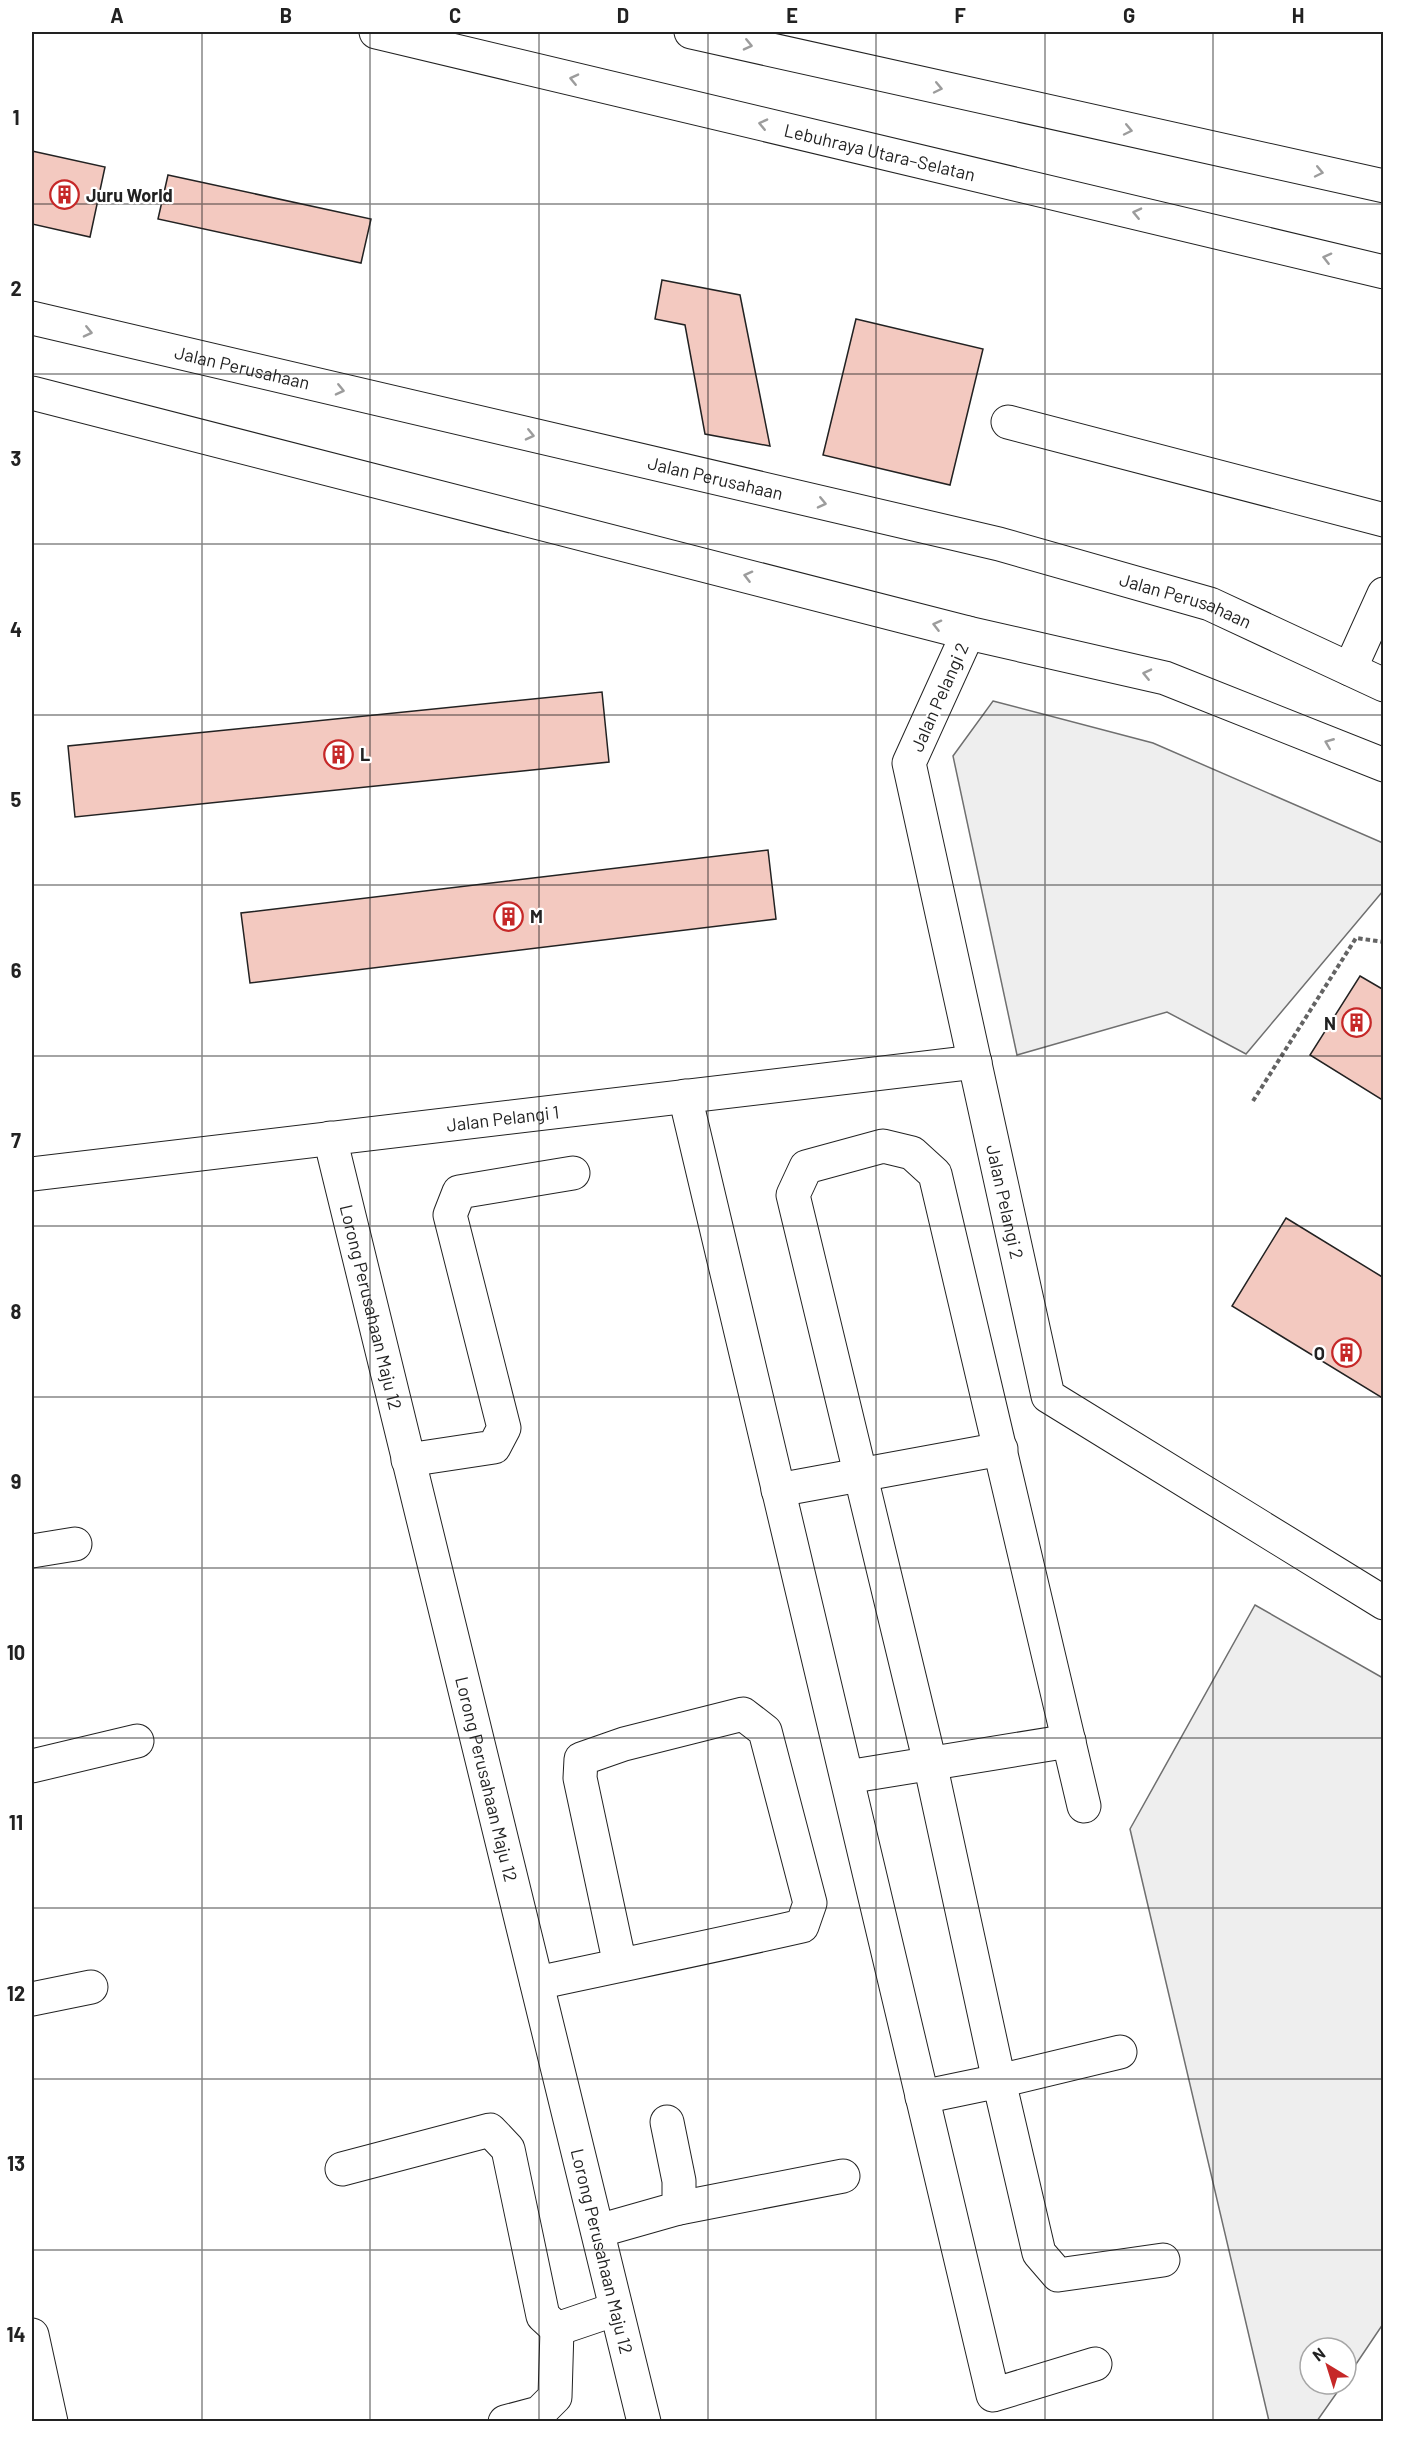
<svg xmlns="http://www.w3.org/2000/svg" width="1415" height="2453" font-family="Barlow,sans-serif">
<rect width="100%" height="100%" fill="#fff"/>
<path fill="#eee" stroke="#6f6f6f" stroke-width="1.5" d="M 993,701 L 1153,743 L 1383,843 L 1383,891 L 1246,1054 L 1167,1012 L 1017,1055 L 953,756 Z
M 1255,1605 L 1383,1678 L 1383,2324 L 1346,2379 L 1346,2348 L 1310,2348 L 1310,2384 L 1343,2384 L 1317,2421 L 1269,2421 L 1130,1829 Z"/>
<path fill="#f3c9c0" stroke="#222" stroke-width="1.5" d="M 32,151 L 105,167 L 90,237 L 32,224 Z
M 168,175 L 371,219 L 361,263 L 158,219 Z
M 662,280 L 740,295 L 770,446 L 705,434 L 685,325 L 655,319 Z
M 856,319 L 983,349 L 950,485 L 823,455 Z
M 602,692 L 609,762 L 75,817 L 68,746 Z
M 768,850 L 776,919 L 250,983 L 241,913 Z
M 1360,976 L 1384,990 L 1384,1101 L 1310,1055 Z
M 1286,1218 L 1384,1278 L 1384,1399 L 1232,1306 Z"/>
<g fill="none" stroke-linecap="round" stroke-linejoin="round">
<defs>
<g id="minor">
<path d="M 1008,422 L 1384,520"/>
<path id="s1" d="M 968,633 L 909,763 L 1048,1396 L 1384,1603"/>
<path d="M 1350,669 L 1384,594"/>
<path d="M 685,1096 L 993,2395 L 1095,2364"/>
<path id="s2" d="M 330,1138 L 644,2422"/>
<path id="s3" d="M 32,1174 L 975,1062"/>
<path d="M 408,1460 L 494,1447 L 504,1428 L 450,1215 L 459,1192 L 573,1173"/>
<path d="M 778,1490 L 1001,1449"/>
<path d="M 32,1551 L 75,1544"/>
<path d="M 32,1766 L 137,1741"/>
<path d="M 847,1777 L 1069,1741"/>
<path d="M 1084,1806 L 935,1174 L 912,1153 L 883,1146 L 806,1167 L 793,1195 L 930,1763 L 999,2081 L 1120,2052"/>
<path d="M 537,1983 C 625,1964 714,1946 802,1926 L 810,1903 L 765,1731 L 743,1714 L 624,1744 L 581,1759 L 580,1778 L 620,1965"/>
<path d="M 32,1999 L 91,1987"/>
<path d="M 922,2097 L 999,2081 L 1039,2253 L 1058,2275 L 1163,2260"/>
<path d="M 342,2169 L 490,2130 L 508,2149 L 543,2316 L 557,2329 L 616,2309"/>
<path d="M 679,2208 L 843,2176"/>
<path d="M 598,2231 L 679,2208 L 679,2181 L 667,2122"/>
<path d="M 32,2335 L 51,2422"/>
<path d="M 505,2422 L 539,2413 L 555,2397 L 557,2329"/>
</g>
<g id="major">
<path id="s4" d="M 32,318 L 999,544 L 1210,604 L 1384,685"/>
<path d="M 32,393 L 968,633 L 1165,678 L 1384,765"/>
</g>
<g id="highway">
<path id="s5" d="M 376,32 L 1384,272"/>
<path d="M 691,32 L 1384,186"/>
</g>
</defs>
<use href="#minor" stroke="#222" stroke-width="35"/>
<use href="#major" stroke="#222" stroke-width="35"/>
<use href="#highway" stroke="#222" stroke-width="35"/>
<path stroke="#646464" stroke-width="4" stroke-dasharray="4.5 3" stroke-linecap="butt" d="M 1253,1101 L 1356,938 L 1384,942"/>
<use href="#minor" stroke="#fff" stroke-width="33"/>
<use href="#major" stroke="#fff" stroke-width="33"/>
<use href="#highway" stroke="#fff" stroke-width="33"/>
</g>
<defs><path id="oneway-chevron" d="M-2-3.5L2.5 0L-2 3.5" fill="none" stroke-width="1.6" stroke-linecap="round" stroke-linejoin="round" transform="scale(1.5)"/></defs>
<g stroke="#9c9c9c">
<use href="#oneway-chevron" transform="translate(748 45) rotate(13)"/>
<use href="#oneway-chevron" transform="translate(574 79) rotate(-167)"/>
<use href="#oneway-chevron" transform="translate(938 88) rotate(12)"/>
<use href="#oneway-chevron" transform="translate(763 124) rotate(-167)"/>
<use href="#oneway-chevron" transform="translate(1128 130) rotate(12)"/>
<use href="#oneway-chevron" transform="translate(1319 172) rotate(12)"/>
<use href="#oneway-chevron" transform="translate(1137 213) rotate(-167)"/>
<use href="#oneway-chevron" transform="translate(1327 258) rotate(-166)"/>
<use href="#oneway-chevron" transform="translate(88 332) rotate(13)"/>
<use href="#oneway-chevron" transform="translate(340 390) rotate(13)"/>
<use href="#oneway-chevron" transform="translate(530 435) rotate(13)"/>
<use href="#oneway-chevron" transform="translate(822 503) rotate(13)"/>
<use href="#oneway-chevron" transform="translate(748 576) rotate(-166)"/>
<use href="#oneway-chevron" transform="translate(937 625) rotate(-166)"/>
<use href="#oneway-chevron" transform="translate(1147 674) rotate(-167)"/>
<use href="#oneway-chevron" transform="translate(1329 743) rotate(-158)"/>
</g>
<path fill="none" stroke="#222" stroke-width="1.5" stroke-opacity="0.55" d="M 202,32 L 202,2422M 370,32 L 370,2422M 539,32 L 539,2422M 708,32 L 708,2422M 876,32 L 876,2422M 1045,32 L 1045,2422M 1213,32 L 1213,2422M 32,204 L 1384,204M 32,374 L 1384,374M 32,544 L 1384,544M 32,715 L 1384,715M 32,885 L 1384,885M 32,1056 L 1384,1056M 32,1226 L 1384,1226M 32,1397 L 1384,1397M 32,1568 L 1384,1568M 32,1738 L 1384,1738M 32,1908 L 1384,1908M 32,2079 L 1384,2079M 32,2250 L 1384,2250"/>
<defs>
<symbol id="building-ring" viewBox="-11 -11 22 22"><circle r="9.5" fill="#fff" stroke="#c62828" stroke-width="1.5"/><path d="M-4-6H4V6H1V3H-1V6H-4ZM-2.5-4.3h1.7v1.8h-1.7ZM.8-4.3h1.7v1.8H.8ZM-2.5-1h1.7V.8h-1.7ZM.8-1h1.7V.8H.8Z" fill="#c62828"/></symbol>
</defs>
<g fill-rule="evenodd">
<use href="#building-ring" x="48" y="178" width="33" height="33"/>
<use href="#building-ring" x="322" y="738" width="33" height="33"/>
<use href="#building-ring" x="492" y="900" width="33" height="33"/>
<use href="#building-ring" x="1340" y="1006" width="33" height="33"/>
<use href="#building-ring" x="1330" y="1336" width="33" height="33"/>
</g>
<g text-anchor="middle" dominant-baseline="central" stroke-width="4.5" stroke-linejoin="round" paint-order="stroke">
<g font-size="18" fill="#222" stroke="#fff">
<text stroke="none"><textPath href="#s5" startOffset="518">Lebuhraya Utara–Selatan</textPath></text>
<text stroke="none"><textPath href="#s4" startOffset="216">Jalan Perusahaan</textPath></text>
<text stroke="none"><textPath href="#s4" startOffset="702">Jalan Perusahaan</textPath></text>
<text stroke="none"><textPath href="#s4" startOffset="1188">Jalan Perusahaan</textPath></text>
<text transform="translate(939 697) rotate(-66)">Jalan Pelangi 2</text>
<text stroke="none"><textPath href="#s3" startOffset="474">Jalan Pelangi 1</textPath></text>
<text stroke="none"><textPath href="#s1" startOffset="592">Jalan Pelangi 2</textPath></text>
<text stroke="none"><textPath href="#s2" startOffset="174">Lorong Perusahaan Maju 12</textPath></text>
<text stroke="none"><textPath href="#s2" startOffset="660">Lorong Perusahaan Maju 12</textPath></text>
<text stroke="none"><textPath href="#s2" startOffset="1146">Lorong Perusahaan Maju 12</textPath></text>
</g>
<g font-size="18" font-weight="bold" fill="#222" stroke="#fff" text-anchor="start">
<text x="86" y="195">Juru World</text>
<text x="360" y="754">L</text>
<text x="530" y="916">M</text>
<text x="1336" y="1023" text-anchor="end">N</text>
<text x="1325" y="1353" text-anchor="end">O</text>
</g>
</g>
<rect width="1415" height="2453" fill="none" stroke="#ffffff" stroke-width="66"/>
<g transform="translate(1328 2366) rotate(322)"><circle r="28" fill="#ffffff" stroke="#a7a7a7" stroke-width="1.5"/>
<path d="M0-4.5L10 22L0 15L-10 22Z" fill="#c62828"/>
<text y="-9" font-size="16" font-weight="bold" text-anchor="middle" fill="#222222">N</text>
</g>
<rect x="33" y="33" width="1349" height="2387" fill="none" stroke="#222" stroke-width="2"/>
<g font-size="20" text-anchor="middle" font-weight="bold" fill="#222">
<text x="117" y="23">A</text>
<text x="286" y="23">B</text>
<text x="455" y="23">C</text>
<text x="623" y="23">D</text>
<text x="792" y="23">E</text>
<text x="960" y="23">F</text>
<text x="1129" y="23">G</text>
<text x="1298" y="23">H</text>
<text x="16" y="125">1</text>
<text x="16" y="296">2</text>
<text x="16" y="466">3</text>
<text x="16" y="637">4</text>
<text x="16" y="807">5</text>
<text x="16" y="978">6</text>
<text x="16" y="1148">7</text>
<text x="16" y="1319">8</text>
<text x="16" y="1489">9</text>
<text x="16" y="1660">10</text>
<text x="16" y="1830">11</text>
<text x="16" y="2001">12</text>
<text x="16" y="2171">13</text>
<text x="16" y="2342">14</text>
</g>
</svg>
